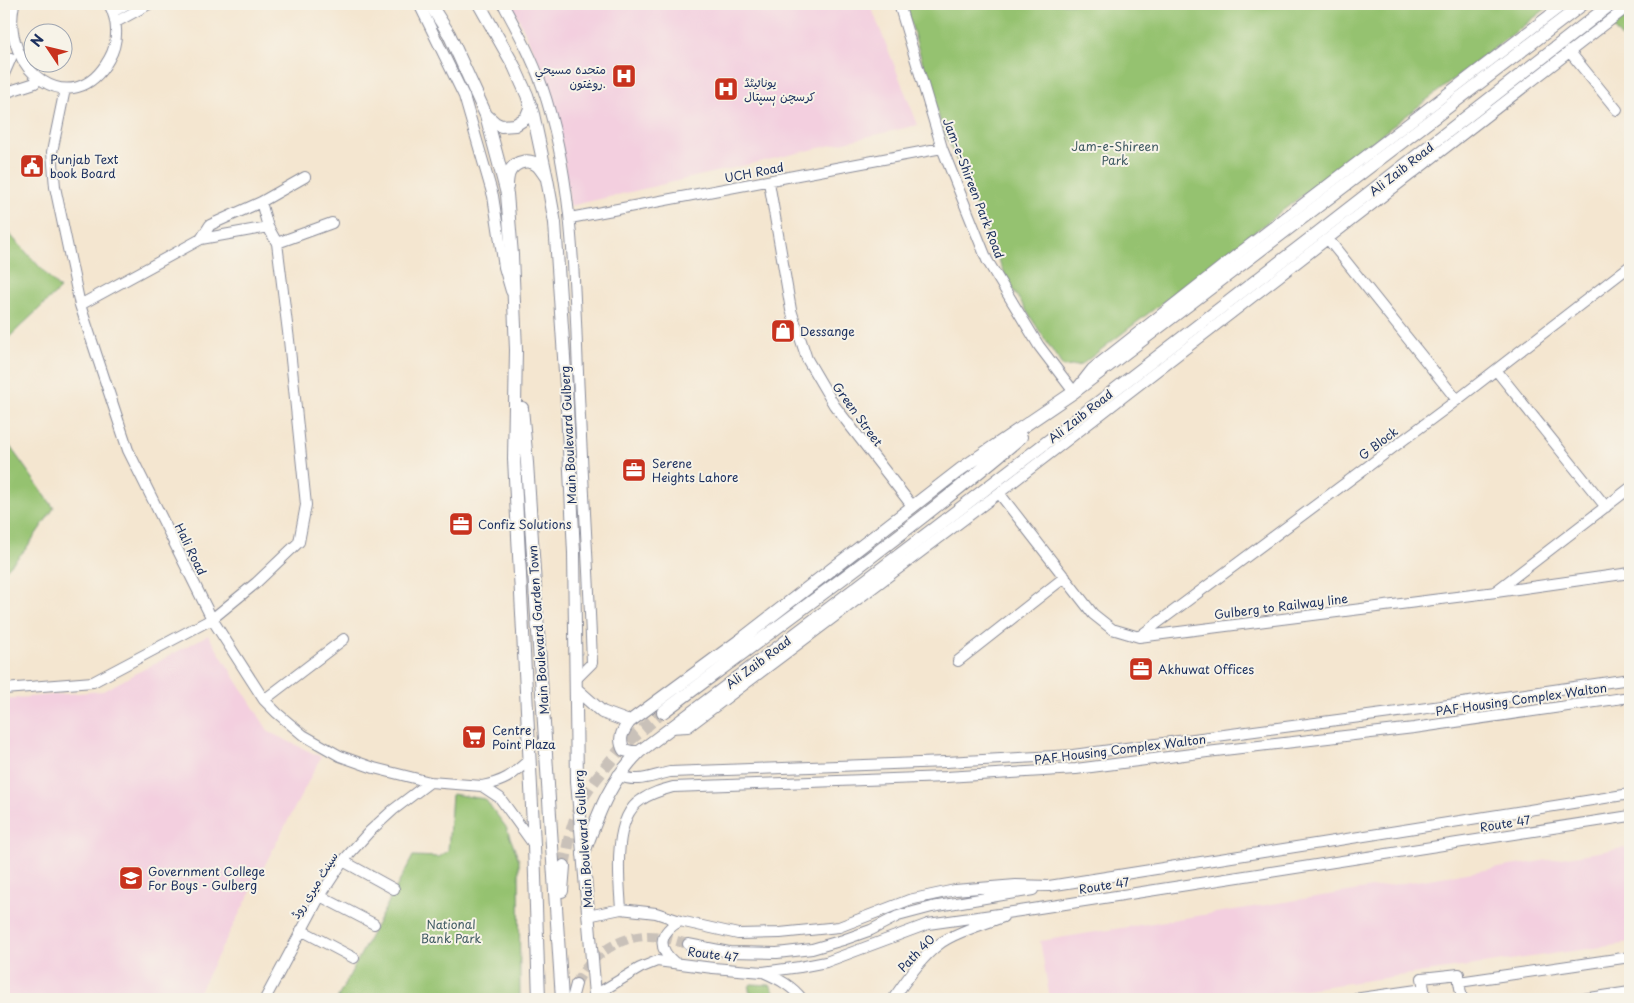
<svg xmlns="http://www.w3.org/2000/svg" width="1634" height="1003" font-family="'Playpen Sans','Playpen Sans Arabic',sans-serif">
<rect width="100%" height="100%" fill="#f7f3e8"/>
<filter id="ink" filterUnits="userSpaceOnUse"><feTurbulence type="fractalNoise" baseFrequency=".02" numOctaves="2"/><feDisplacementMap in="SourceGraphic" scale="10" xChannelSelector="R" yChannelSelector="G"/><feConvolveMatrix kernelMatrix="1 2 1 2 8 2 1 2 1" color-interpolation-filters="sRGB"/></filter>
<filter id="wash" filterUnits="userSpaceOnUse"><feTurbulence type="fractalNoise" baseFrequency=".0096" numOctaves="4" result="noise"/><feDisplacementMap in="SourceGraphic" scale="20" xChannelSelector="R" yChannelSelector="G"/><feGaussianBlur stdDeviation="1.12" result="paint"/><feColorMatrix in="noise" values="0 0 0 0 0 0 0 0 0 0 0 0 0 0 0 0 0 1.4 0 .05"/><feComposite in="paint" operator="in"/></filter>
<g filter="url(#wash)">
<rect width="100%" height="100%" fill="#f4e6d0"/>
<path fill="#f3cfdf" d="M 512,4 L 870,4 L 918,125 L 570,206 L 558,118 L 538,61 Z
M 208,635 L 269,732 L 321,757 L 195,999 L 4,999 L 4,699 L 103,691 Z
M 1630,847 L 1630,943 L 1236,999 L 1050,999 L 1040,941 Z"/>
<path fill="#95c270" stroke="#587867" d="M 905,4 L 1552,4 L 1081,365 L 1063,367 L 1009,284 L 941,124 Z
M 1630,5 L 1630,49 L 1608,21 Z
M 4,228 L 60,289 L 4,342 Z
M 4,438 L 54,508 L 25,550 L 4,572 Z
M 452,794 L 485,799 L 506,827 L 519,860 L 520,999 L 337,999 L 413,856 L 439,857 L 448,851 Z
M 751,984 L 770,985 L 778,999 L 759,999 L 749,991 L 749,987 Z"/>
</g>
<g filter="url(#ink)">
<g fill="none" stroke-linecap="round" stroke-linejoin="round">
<path stroke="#c9c1b9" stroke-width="10" stroke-dasharray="10 5" stroke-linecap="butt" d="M 576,984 C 588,958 617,937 646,936 C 660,935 675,941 688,944"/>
<path stroke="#c9c1b9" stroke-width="12" stroke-dasharray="12 6" stroke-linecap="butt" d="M 564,866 L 570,835 L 581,800 L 595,780 L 622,747 L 663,712"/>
<defs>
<path id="minor" d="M 14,4 C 0,71 73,124 109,59 C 119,42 118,21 109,4
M 419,4 L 464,96 L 493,196 L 504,267 L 511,291
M 503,4 C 517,30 532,57 542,86 C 576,185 574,292 579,395 C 583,485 589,574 592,663 L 576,679
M 899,4 L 942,148 L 987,260 L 1039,346 L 1074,392 L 1092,369 L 1235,256 L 1564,4
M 113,12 L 127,4
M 116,22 L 149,4
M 1569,51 L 1617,110
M 4,74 L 11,58
M 65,89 L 52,152 L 55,187 L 80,305 L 128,450 L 212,619 L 264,700 L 277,713 L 303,735 L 340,756 L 374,768 L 430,782 L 482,786 L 500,798 L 534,845
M 4,93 L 35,83
M 769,182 L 791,310 L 807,359 L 834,405 L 913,507
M 570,218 L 942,148
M 201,239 L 210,225 L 261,202 L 305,177
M 1328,239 L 1457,400
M 277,243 L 332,223
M 80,305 L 201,239 L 268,227
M 1496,370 L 1606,507
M 999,493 L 1093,614 L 1112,629 L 1139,637 L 1496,592 L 1630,573
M 1496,591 L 1630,488
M 1140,636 L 1457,400 L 1630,266
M 958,661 L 1065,577
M 4,689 L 93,682 L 212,619 L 256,583 L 299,542 L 306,505 L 289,340 L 277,243 L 268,227 L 261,202
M 264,700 L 344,639
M 670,728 L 688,727 L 999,493 L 1630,5
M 618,775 C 637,784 651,776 670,772 L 946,762 L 1073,755 L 1413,710 L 1630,679
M 482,786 C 506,781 511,776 529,760
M 343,861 L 394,889
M 320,896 L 374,924
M 621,909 C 619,880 612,818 641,800 C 651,793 662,790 673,787 L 946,777 L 1076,769 L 1207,752 L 1414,728 L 1630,697
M 588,916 L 621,909 L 656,913 L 680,921 L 738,934 L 780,933 L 839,927 L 909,900 L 955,890 L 1016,885 L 1049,886 L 1630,794
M 301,930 L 354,958
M 688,944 L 729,952 L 777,953 L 812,949 L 843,940 L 871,930 L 898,916 L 932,907 L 1033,890
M 674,962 C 656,947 660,932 680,921
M 763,972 C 779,979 792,986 802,999
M 1459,982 L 1462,999
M 1424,989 L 1425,999
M 595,995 L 640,968 L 657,961 L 713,968 L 763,972 L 800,967 L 826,962 L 928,924 L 1020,911 L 1630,816
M 265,999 L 320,896 L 343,861 L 369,832 L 393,810 L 430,782
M 572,999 L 576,984
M 893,999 C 906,981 920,959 938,945 C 953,933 984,924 1003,917
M 1354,999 L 1424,989 L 1422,978 L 1459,974 L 1459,982 L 1630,957
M 1583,999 L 1630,992"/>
<path id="major" d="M 430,4 L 449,34 L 486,115 L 507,194 L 512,255 L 516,350 L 514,459 L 534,845 L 539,999
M 479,4 L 514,66 L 527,95 L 533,114 L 547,179 L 555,223 L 566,387 L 574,553 L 577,781 L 595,995 L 598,999
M 486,115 L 495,123 L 501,126 L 515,125 L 526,118 L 531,106
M 507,187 C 507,181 507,176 510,171 C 516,161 530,158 538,166 C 541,169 543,173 546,177
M 522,408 L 527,463 L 562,999
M 576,689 L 602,712 L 629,722 L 743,638 L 961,469 L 1074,392 L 1583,4
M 663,712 C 783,623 906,534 1021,437
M 629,722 C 622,732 618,739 624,750 L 632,752 L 639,752
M 583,855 C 598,815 608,783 639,752 C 966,507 1289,256 1611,4
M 562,891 L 564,866"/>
</defs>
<use href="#minor" stroke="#888a97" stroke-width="12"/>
<use href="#major" stroke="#888a97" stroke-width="14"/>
<use href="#minor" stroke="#fff" stroke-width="10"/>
<use href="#major" stroke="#fff" stroke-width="12"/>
</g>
</g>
<defs>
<symbol id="hospital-square" viewBox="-11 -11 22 22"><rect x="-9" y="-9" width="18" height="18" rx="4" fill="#c8321e" stroke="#f7f3e8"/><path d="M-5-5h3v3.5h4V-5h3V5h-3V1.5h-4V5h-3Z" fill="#fff"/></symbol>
<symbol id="civic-square" viewBox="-11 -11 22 22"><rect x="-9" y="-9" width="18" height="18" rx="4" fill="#c8321e" stroke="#f7f3e8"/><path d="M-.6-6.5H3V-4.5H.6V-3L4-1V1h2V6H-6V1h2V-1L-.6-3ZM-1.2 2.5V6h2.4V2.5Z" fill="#fff"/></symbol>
<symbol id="shop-square" viewBox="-11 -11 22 22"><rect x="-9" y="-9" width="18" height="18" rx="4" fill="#c8321e" stroke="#f7f3e8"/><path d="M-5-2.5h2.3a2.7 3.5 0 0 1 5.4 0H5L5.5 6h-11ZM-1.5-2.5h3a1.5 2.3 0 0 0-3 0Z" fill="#fff"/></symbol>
<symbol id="office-square" viewBox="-11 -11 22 22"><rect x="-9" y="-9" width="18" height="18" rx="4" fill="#c8321e" stroke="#f7f3e8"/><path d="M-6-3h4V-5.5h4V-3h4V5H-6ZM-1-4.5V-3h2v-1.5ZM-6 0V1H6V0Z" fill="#fff"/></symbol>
<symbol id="supermarket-square" viewBox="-11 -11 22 22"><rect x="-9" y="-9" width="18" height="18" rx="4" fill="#c8321e" stroke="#f7f3e8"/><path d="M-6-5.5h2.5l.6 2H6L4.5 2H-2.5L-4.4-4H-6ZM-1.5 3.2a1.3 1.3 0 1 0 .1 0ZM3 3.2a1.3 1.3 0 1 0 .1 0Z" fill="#fff"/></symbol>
<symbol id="university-square" viewBox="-11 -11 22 22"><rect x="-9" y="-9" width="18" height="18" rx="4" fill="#c8321e" stroke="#f7f3e8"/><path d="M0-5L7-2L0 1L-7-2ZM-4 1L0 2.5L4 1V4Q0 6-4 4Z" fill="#fff"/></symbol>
</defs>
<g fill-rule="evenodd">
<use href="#hospital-square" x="610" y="62" width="28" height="28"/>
<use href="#hospital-square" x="712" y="75" width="28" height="28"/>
<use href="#civic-square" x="18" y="152" width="28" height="28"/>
<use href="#shop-square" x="769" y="317" width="28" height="28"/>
<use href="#office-square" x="620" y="456" width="28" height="28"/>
<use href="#office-square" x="447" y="510" width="28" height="28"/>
<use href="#office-square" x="1127" y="655" width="28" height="28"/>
<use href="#supermarket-square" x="460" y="723" width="28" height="28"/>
<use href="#university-square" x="117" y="864" width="28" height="28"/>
</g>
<g text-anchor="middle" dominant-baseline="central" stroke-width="4" stroke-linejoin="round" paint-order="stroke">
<g font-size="12" fill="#1b2f5e" stroke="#f7f3e8" text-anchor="start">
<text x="606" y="69" text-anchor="end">متحده مسیحي<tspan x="606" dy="14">روغتون.</tspan></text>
<text x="744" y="82">یونائیٹڈ<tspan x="744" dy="14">کرسچن ہسپتال</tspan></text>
<text x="50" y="159">Punjab Text<tspan x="50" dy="14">book Board</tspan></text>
<text x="800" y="331">Dessange</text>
<text x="652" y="463">Serene<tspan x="652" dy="14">Heights Lahore</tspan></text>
<text x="478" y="524">Confiz Solutions</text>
<text x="1158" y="669">Akhuwat Offices</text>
<text x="492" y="730">Centre<tspan x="492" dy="14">Point Plaza</tspan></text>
<text x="148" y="871">Government College<tspan x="148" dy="14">For Boys - Gulberg</tspan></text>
</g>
<g font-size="12" fill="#405b63" stroke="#f7f3e8">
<text x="1115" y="146">Jam-e-Shireen<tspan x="1115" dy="14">Park</tspan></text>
<text x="451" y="924">National<tspan x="451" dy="14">Bank Park</tspan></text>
</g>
<g font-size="12" fill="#1b2f5e" stroke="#f7f3e8">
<text transform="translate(1401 169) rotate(-38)">Ali Zaib Road</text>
<text transform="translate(754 172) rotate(-11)">UCH Road</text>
<text transform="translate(974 188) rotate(69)">Jam-e-Shireen Park Road</text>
<text transform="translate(858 414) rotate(54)">Green Street</text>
<text transform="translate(1080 416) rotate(-38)">Ali Zaib Road</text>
<text transform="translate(568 435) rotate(-93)">Main Boulevard Gulberg</text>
<text transform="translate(1378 443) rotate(-37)">G Block</text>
<text transform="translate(191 549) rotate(64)">Hali Road</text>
<text transform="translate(1281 606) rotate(-7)">Gulberg to Railway line</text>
<text transform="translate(538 630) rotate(-94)">Main Boulevard Garden Town</text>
<text transform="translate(758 662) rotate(-37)">Ali Zaib Road</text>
<text transform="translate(1521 699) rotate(-8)">PAF Housing Complex Walton</text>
<text transform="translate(1120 749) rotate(-7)">PAF Housing Complex Walton</text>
<text transform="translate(1505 823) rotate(-9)">Route 47</text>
<text transform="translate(583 839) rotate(-94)">Main Boulevard Gulberg</text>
<text transform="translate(314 885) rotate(-58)">سینٹ میری روڈ</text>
<text transform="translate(1104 885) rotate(-9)">Route 47</text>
<text transform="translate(916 953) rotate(-46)">Path 40</text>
<text transform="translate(713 954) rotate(7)">Route 47</text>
</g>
</g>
<rect width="1634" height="1003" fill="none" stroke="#f7f3e8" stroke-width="20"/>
<g transform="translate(48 48) rotate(305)"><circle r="24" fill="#f7f3e8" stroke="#9fa5b1"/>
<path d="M0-4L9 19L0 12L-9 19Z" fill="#c8321e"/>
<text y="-8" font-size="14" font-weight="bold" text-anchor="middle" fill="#1b2f5e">N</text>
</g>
</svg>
